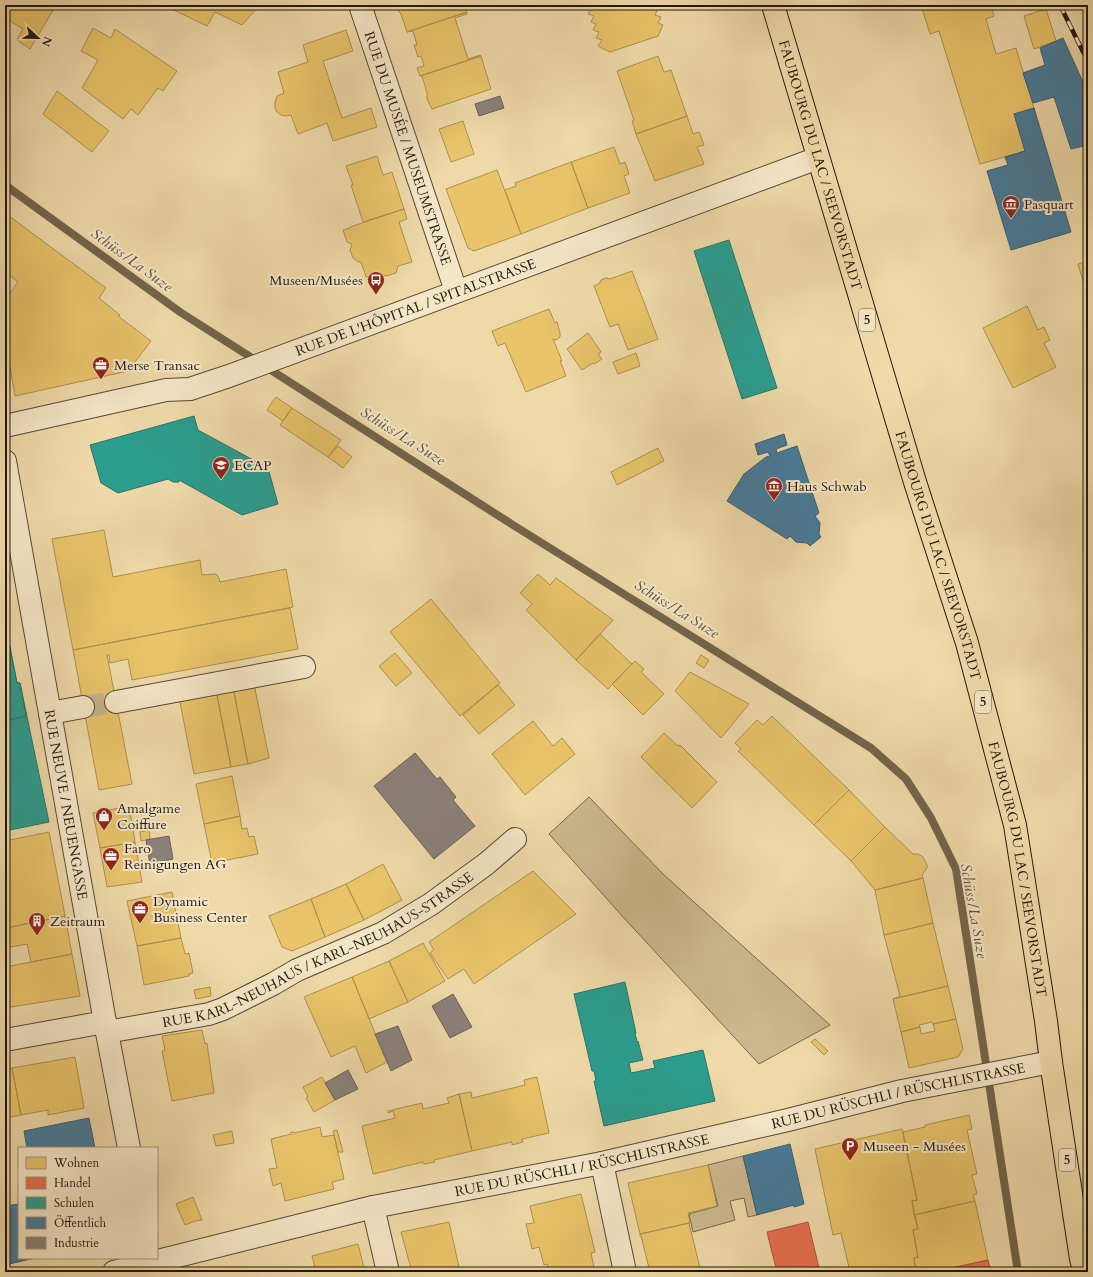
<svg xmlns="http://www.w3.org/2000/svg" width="1093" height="1277" font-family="Cardo,serif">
<rect width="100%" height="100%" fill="#efd9a9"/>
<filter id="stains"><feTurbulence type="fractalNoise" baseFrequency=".005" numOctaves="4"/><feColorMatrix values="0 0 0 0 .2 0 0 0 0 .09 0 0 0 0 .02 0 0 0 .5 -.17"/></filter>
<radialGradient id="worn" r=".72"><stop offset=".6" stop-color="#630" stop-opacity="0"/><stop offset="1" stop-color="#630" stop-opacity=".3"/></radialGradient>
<path fill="#ccb88e" stroke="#77684e" d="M 589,797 L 663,874 L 830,1025 L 759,1064 L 623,917 L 549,834 Z
M 743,1156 L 757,1215 L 748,1217 L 744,1198 L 730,1201 L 735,1220 L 693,1232 L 689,1214 L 718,1206 L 708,1165 Z"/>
<path fill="#e9c46a" stroke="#ad904e" d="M 5,5 L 56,5 L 30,49 L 17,40 L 23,29 L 5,18 Z
M 174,5 L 260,5 L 242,25 L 215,12 L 207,26 L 172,9 Z
M 397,5 L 464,5 L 467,12 L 407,32 L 401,14 L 397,9 Z
M 586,5 L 653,5 L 653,6 L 658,9 L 655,15 L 661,17 L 658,23 L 663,25 L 658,36 L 610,52 L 598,46 L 602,40 L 596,38 L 599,32 L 593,30 L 596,24 L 591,22 L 594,16 L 588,14 L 591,9 L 585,7 Z
M 921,5 L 991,5 L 994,16 L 986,19 L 996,54 L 1016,48 L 1034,108 L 1014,114 L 1025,151 L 980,164 L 939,31 L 930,34 Z
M 1046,9 L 1056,41 L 1034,49 L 1024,16 Z
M 467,12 L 467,14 L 455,18 L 468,59 L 480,55 L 481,56 L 420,76 L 417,68 L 424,66 L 421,56 L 418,57 L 414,45 L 417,45 L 413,31 L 407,32 Z
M 93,28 L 111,38 L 115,29 L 177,71 L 163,91 L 158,88 L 138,115 L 131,109 L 123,119 L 82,88 L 98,60 L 81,51 Z
M 346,30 L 353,51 L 323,61 L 342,118 L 371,108 L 377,127 L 333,141 L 327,123 L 298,134 L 291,115 L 286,116 L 281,115 L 277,112 L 275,108 L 275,102 L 277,96 L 284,93 L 278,72 L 308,62 L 303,45 Z
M 481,56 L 491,89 L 432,109 L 427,99 L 427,93 L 422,76 L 420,76 Z
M 658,56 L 664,72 L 671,70 L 687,116 L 636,134 L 632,121 L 634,120 L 617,71 Z
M 57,91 L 109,131 L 92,152 L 43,114 Z
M 687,116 L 693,134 L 699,132 L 704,145 L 697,147 L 704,164 L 655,181 L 636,134 Z
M 463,121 L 474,154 L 451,162 L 439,129 Z
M 614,147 L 620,164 L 625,162 L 629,174 L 624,176 L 630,193 L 588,208 L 571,162 Z
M 377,156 L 383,175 L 392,172 L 404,209 L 363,222 L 351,185 L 353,185 L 346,166 Z
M 571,162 L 588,208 L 521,234 L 505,190 L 516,186 L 515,183 Z
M 497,170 L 521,234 L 474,251 L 468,248 L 446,189 Z
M 404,209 L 407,219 L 399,222 L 412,262 L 398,266 L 396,273 L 386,276 L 379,273 L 366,277 L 361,262 L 358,262 L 353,258 L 350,250 L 352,244 L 347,242 L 343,230 L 350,228 L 350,227 Z
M 5,213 L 106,288 L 99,298 L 120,315 L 118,316 L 151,341 L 128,371 L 15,396 L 5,338 L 5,326 L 9,326 L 5,300 L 18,282 L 5,272 Z
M 1088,261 L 1088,298 L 1078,264 Z
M 632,271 L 658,339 L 628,350 L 618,324 L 610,327 L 594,286 L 599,284 L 601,280 L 606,278 L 610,279 Z
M 1027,306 L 1038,330 L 1044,327 L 1050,340 L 1044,343 L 1056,367 L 1013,388 L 983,328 Z
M 549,309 L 555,323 L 557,322 L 560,333 L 560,337 L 556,340 L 553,339 L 562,361 L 560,361 L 566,376 L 526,392 L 505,343 L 498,346 L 492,331 Z
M 588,333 L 601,352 L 598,354 L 602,359 L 594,364 L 593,363 L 582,370 L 567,349 Z
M 636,353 L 640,366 L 618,374 L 613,362 Z
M 276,397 L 292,408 L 283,421 L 267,410 Z
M 292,408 L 341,440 L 328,457 L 280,425 Z
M 338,446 L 352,457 L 343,468 L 328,457 Z
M 658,448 L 664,461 L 617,485 L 611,472 Z
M 104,530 L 113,577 L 200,560 L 202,575 L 215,574 L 218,576 L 220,582 L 286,569 L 293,607 L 73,650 L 52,539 Z
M 538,574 L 550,585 L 556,578 L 613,620 L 576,660 L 526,610 L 532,604 L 520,593 Z
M 431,599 L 500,683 L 460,716 L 390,632 Z
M 290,608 L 298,649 L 132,680 L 128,659 L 110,663 L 109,655 L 107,655 L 132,784 L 99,790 L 73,650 Z
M 600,634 L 632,664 L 608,689 L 576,660 Z
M 395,653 L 412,673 L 396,686 L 379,666 Z
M 701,655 L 709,660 L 704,668 L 696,663 Z
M 635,661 L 644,669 L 641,672 L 664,694 L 643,715 L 612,684 Z
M 690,672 L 749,704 L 721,738 L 675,691 Z
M 254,684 L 269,758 L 248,764 L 233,687 Z
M 498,685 L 515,705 L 479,734 L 463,715 Z
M 233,687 L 248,764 L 231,767 L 216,690 Z
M 216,690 L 231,767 L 194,774 L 179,697 Z
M 772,716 L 849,790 L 814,825 L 738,751 L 741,749 L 735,743 L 757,720 L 763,725 Z
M 533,721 L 553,746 L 562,738 L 575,754 L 525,795 L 492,754 Z
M 664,733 L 678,746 L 680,745 L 717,782 L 692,808 L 641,757 Z
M 232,776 L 240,816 L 204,824 L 196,784 Z
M 849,790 L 885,827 L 851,861 L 814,825 Z
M 129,806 L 135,842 L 100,848 L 93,813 Z
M 240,816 L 242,829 L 247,828 L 249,837 L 254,836 L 258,854 L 212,863 L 204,824 Z
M 885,827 L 913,854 L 918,854 L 923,857 L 927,865 L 927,868 L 922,875 L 923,878 L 875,890 L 851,861 Z
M 149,830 L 150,839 L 141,841 L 140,832 Z
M 49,832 L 65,916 L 7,928 L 5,915 L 5,841 Z
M 135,842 L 142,882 L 107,887 L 100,848 Z
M 383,864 L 402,900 L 364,920 L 346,884 Z
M 533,871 L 576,914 L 474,984 L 464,969 L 448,979 L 430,953 L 434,950 L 429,942 Z
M 923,878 L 933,923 L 884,935 L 875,890 Z
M 346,884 L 364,920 L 325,937 L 311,899 Z
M 172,892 L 181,938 L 137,946 L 127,901 Z
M 311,899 L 325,937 L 292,951 L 282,947 L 269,916 Z
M 65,916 L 72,954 L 31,962 L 27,944 L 5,948 L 5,928 Z
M 933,923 L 948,986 L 893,999 L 900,996 L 884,935 Z
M 181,938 L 185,954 L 189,953 L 193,973 L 189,974 L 189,976 L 144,985 L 137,946 Z
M 423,943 L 445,981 L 408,1002 L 389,961 Z
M 72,954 L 80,996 L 5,1008 L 5,967 Z
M 389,961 L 408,1002 L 369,1019 L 352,977 Z
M 352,977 L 387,1062 L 366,1073 L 355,1046 L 331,1057 L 304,997 Z
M 948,986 L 956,1019 L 933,1024 L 932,1022 L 919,1025 L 920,1027 L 901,1032 L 893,999 Z
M 210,987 L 211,996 L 196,999 L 194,990 Z
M 956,1019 L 963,1049 L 958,1057 L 909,1068 L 901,1032 L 920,1027 L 921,1034 L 935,1031 L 933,1024 Z
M 202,1030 L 205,1044 L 207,1043 L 214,1093 L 172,1101 L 162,1051 L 165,1050 L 162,1036 Z
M 815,1039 L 828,1051 L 824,1055 L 811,1042 Z
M 75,1057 L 84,1108 L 48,1115 L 48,1110 L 21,1115 L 12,1068 Z
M 12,1068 L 21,1115 L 5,1118 L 5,1069 Z
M 322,1077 L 335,1100 L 314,1112 L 306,1098 L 308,1097 L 303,1087 Z
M 537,1077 L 549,1133 L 522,1139 L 523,1142 L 512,1145 L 512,1142 L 472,1151 L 459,1094 L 471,1092 L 472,1098 L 525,1085 L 524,1080 Z
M 459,1094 L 472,1151 L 434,1160 L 435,1162 L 424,1164 L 423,1162 L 373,1174 L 362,1126 L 395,1118 L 393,1111 L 388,1113 L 388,1111 L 422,1103 L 423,1109 L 449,1103 L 447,1098 Z
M 969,1115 L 972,1129 L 967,1130 L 977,1174 L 972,1175 L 977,1194 L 973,1195 L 975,1201 L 914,1215 L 912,1201 L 917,1200 L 903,1132 L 925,1127 L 925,1125 Z
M 320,1127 L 322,1137 L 334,1135 L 344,1179 L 332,1182 L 334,1189 L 285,1201 L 281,1183 L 273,1186 L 269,1169 L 277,1168 L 271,1139 L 291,1134 L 291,1132 L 293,1132 L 294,1133 Z
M 902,1129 L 917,1200 L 912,1201 L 918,1229 L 913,1230 L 918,1257 L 914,1258 L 916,1272 L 850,1272 L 841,1233 L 833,1235 L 815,1149 Z
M 337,1130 L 343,1152 L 338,1152 L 333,1131 Z
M 232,1131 L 234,1143 L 216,1146 L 213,1135 Z
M 708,1165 L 717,1206 L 688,1213 L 690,1222 L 689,1223 L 640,1234 L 628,1183 Z
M 581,1194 L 595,1252 L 591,1253 L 594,1268 L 576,1272 L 549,1272 L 547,1264 L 544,1265 L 539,1247 L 532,1249 L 526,1224 L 534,1223 L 530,1206 Z
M 193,1197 L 202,1220 L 195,1221 L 185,1225 L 176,1204 Z
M 975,1201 L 988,1260 L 934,1272 L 916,1272 L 914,1258 L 918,1257 L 913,1230 L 918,1229 L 914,1215 Z
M 449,1222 L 460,1272 L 412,1272 L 401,1232 Z
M 689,1223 L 700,1268 L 684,1272 L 650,1272 L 641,1236 L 640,1236 L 640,1234 Z
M 358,1244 L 365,1272 L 316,1272 L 312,1256 Z
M 272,1268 L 273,1272 L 257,1272 Z
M 700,1268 L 701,1272 L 684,1272 Z"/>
<path fill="#e76f51" stroke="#ac553d" d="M 808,1222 L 820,1272 L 777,1272 L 767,1232 Z
M 988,1260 L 991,1272 L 934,1272 Z"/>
<path fill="#2a9d8f" stroke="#287568" d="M 729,240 L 777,388 L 742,399 L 694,251 Z
M 194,416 L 198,430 L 268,468 L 278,504 L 242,515 L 179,480 L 179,482 L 173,482 L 168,479 L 118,493 L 101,483 L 90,445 Z
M 5,622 L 17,683 L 20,683 L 49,822 L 5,831 Z
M 5,622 L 17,683 L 20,683 L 26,716 L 5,721 Z
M 625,982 L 636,1033 L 635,1033 L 637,1042 L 638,1041 L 643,1060 L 629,1063 L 631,1073 L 655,1068 L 653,1061 L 703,1050 L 715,1101 L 604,1126 L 594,1081 L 596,1081 L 594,1071 L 592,1071 L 574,994 Z"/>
<path fill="#457b9d" stroke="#3a5d72" d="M 1063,38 L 1088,93 L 1088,145 L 1071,149 L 1054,97 L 1033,103 L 1023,73 L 1045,65 L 1040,48 Z
M 1034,108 L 1071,232 L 1011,250 L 987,171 L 1008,165 L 1005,157 L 1025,151 L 1014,114 Z
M 784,434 L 787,445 L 776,449 L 777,453 L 797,446 L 819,513 L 815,516 L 820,523 L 819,534 L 821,537 L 810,546 L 807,543 L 796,542 L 790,536 L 787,539 L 727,501 L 744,474 L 766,457 L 770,456 L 768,452 L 758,455 L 755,444 Z
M 89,1118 L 95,1148 L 27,1148 L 24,1131 Z
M 790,1144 L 804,1204 L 794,1207 L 794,1205 L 757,1215 L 743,1156 Z
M 19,1204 L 19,1258 L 35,1258 L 5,1265 L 5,1206 Z"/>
<path fill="#8a817c" stroke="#6b625b" d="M 500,96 L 504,108 L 479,116 L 475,104 Z
M 415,753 L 437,779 L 440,777 L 456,797 L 453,800 L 475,826 L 434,859 L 374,786 Z
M 169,836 L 173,859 L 150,864 L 146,840 Z
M 453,994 L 472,1027 L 450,1038 L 432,1006 Z
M 398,1026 L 412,1060 L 391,1071 L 375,1034 Z
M 348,1070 L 358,1089 L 335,1100 L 325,1083 Z"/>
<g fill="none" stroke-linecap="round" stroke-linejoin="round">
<path stroke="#73644b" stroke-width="8" d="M 5,185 L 180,312 L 513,525 L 871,748 L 906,779 L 931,818 L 956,869 L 1018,1272"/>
<path stroke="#c6b28a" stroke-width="22" stroke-dasharray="22 11" stroke-linecap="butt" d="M 83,707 L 116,702"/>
<defs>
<g id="minor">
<path id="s1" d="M 360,5 L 456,291"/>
<path id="s2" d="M 5,426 L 166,390 L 190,389 L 229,376 L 818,158"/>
<path id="s3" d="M 5,461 L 105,1022 L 129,1148"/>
<path d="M 116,702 L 304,667"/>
<path d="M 50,713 L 83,707"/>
<path id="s4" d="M 107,1032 L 209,1014 L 223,1009 L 273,984 L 297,970 L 383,933 L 431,904 L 486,864 L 515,839"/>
<path d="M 5,1040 L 105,1022"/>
<path d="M 602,1163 L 625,1272"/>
<path d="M 373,1207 L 388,1272"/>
<path id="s5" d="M 114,1272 L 373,1207 L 602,1163 L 788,1120 L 902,1091 L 1051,1062"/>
</g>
<g id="major">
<path id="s6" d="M 773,5 L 915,482 L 967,643 L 1015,825 L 1046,1021 L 1051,1062 L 1081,1259 L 1085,1272"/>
</g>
</defs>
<use href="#minor" stroke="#554834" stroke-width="24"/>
<use href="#major" stroke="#22180d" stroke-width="24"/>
<use href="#minor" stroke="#f5e6c7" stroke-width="22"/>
<use href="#major" stroke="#efd9a9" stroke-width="22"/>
<defs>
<path id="rail" d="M 1060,5 L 1088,62"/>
</defs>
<use href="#rail" stroke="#22180d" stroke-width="4.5"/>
<use href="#rail" stroke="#f5e6c7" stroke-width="3" stroke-dasharray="9" stroke-linecap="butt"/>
</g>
<defs>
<symbol id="museum-pin" viewBox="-11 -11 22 30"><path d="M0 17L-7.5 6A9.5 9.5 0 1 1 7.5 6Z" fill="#8f2418" stroke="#f5e6c7"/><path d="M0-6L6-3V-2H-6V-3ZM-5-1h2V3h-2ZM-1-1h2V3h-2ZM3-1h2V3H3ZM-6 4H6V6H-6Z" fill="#fff"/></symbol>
<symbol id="bus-pin" viewBox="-11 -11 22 30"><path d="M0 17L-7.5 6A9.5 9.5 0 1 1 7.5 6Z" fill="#8f2418" stroke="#f5e6c7"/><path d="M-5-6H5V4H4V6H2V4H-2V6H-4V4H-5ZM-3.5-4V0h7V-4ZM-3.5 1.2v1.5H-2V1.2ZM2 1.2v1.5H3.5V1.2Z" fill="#fff"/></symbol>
<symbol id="office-pin" viewBox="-11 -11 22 30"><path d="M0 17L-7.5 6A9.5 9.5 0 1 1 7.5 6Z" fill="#8f2418" stroke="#f5e6c7"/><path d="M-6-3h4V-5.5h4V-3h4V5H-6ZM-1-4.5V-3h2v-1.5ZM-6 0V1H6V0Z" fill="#fff"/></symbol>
<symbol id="school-pin" viewBox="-11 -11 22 30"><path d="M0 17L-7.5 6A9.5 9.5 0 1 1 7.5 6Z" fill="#8f2418" stroke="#f5e6c7"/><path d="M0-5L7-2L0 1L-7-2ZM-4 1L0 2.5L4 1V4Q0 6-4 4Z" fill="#fff"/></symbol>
<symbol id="shop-pin" viewBox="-11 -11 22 30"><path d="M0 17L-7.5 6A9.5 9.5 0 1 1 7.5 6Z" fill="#8f2418" stroke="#f5e6c7"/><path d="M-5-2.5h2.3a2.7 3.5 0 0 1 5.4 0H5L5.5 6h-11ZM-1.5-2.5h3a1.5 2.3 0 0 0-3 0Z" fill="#fff"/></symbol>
<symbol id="building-pin" viewBox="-11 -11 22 30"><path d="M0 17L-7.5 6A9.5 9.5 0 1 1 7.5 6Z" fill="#8f2418" stroke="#f5e6c7"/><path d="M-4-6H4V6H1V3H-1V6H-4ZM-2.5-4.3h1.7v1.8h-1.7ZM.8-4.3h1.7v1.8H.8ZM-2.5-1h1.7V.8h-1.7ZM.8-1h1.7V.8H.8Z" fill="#fff"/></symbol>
<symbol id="parking-pin" viewBox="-11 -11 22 30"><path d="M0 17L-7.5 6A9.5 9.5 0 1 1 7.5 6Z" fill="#8f2418" stroke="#f5e6c7"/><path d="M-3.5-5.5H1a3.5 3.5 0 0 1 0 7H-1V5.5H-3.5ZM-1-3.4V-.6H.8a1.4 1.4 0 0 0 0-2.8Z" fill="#fff"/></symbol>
</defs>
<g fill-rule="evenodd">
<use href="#museum-pin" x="1001" y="194" width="20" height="27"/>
<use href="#bus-pin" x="366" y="270" width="20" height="27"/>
<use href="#office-pin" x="91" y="355" width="20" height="27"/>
<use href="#school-pin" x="211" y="455" width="20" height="27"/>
<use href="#museum-pin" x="764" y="476" width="20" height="27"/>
<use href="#shop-pin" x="94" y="806" width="20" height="27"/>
<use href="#office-pin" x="101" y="846" width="20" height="27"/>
<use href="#office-pin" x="130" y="899" width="20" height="27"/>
<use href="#building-pin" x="27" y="911" width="20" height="27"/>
<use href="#parking-pin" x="840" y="1136" width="20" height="27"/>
</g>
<g text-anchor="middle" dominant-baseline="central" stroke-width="4" stroke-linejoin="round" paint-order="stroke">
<g fill="#f5e6c7" stroke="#615645" stroke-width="1">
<rect x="859" y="309" width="16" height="22" rx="3"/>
<rect x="975" y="691" width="16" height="22" rx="3"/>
<rect x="1059" y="1149" width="16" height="22" rx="3"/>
</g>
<g font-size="13" font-weight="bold" fill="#22180d">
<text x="867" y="320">5</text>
<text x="983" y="702">5</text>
<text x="1067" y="1160">5</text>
</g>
<g font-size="14" fill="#22180d" stroke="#f5e6c7">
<text stroke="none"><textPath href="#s1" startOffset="151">RUE DU MUSÉE / MUSEUMSTRASSE</textPath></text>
<text stroke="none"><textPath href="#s6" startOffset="167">FAUBOURG DU LAC / SEEVORSTADT</textPath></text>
<text stroke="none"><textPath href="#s2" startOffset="429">RUE DE L'HÔPITAL / SPITALSTRASSE</textPath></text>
<text stroke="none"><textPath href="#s6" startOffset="575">FAUBOURG DU LAC / SEEVORSTADT</textPath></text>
<text stroke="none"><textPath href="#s3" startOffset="349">RUE NEUVE / NEUENGASSE</textPath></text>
<text stroke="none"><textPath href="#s6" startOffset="899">FAUBOURG DU LAC / SEEVORSTADT</textPath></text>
<text stroke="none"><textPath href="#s4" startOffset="229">RUE KARL-NEUHAUS / KARL-NEUHAUS-STRASSE</textPath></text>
<text stroke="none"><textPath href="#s5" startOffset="804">RUE DU RÜSCHLI / RÜSCHLISTRASSE</textPath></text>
<text stroke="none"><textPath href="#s5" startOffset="480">RUE DU RÜSCHLI / RÜSCHLISTRASSE</textPath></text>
</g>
<g font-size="14" fill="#22180d" stroke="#f5e6c7" text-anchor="start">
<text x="1024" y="204">Pasquart</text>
<text x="363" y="280" text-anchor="end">Museen/Musées</text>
<text x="114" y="365">Merse Transac</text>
<text x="234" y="465">ECAP</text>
<text x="787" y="486">Haus Schwab</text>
<text x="117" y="808">Amalgame<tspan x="117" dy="16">Coiffure</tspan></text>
<text x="124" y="848">Faro<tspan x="124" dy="16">Reinigungen AG</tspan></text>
<text x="153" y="901">Dynamic<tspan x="153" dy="16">Business Center</tspan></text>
<text x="50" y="921">Zeitraum</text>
<text x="863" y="1146">Museen - Musées</text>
</g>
<g font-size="15" font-style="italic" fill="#584b36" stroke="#f5e6c7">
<text transform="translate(132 260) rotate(36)">Schüss/La Suze</text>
<text transform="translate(403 436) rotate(32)">Schüss/La Suze</text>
<text transform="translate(677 609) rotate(32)">Schüss/La Suze</text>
<text transform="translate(974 911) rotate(80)">Schüss/La Suze</text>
</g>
</g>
<rect width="1093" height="1277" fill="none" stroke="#efd9a9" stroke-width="20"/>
<rect x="6" y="6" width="1081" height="1265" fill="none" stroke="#22180d" stroke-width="2"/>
<rect x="10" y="10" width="1073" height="1257" fill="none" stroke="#22180d"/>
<rect x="18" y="1147" width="140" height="112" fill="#f5e6c7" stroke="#a1947d"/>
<rect x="26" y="1157" width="20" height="12" fill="#e9c46a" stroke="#a1947d"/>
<text x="54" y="1167" font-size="12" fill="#22180d">Wohnen</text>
<rect x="26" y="1177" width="20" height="12" fill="#e76f51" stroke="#a1947d"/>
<text x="54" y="1187" font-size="12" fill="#22180d">Handel</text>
<rect x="26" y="1197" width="20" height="12" fill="#2a9d8f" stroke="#a1947d"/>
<text x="54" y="1207" font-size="12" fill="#22180d">Schulen</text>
<rect x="26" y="1217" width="20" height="12" fill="#457b9d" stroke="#a1947d"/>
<text x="54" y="1227" font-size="12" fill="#22180d">Öffentlich</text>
<rect x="26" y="1237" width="20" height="12" fill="#8a817c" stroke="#a1947d"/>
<text x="54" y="1247" font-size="12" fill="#22180d">Industrie</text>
<g transform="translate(38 38) rotate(112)" stroke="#f5e6c7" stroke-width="3" paint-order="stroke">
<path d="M0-3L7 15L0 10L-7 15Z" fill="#22180d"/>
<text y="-6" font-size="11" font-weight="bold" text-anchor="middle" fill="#22180d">N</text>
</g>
<rect width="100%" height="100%" filter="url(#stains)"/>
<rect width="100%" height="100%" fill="url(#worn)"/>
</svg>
